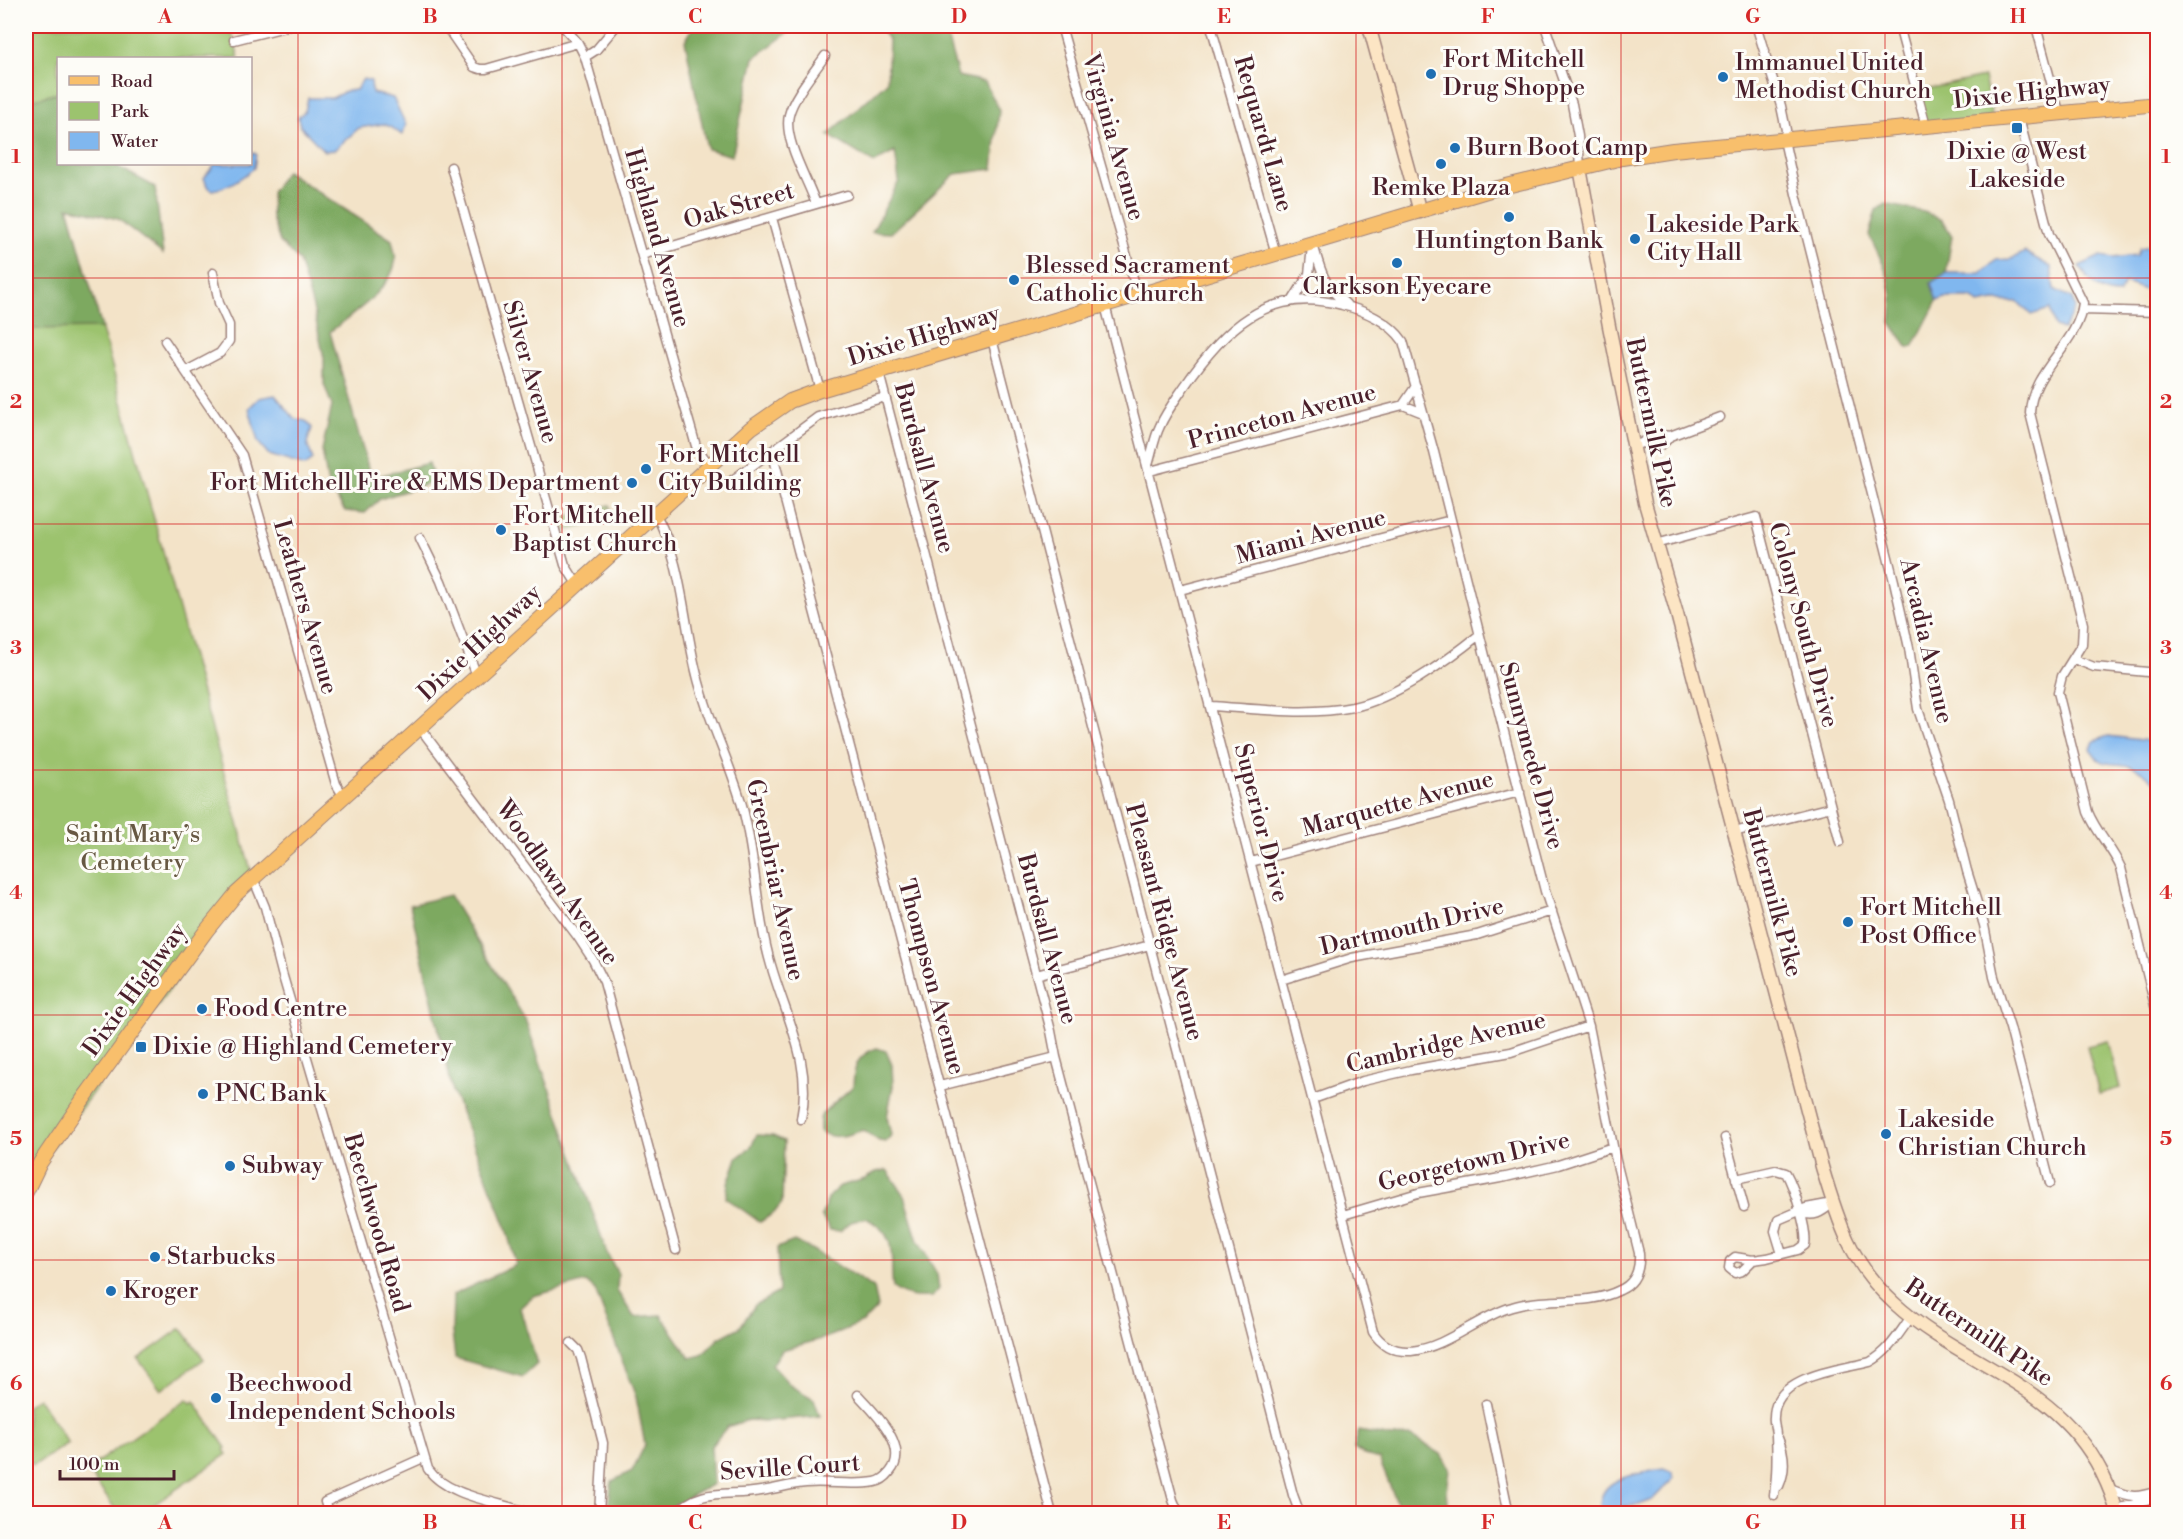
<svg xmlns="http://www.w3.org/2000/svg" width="2183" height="1539" font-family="'Libre Bodoni',serif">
<rect width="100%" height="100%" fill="#fdfcf7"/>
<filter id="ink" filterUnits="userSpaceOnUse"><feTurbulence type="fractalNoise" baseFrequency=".0167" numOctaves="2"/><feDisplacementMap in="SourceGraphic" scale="12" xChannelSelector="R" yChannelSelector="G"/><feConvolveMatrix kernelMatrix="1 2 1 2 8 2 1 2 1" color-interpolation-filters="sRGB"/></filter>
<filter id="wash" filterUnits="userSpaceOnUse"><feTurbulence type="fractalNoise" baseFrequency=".008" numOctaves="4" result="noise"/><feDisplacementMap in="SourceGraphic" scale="24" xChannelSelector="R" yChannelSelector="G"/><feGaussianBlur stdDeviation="1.35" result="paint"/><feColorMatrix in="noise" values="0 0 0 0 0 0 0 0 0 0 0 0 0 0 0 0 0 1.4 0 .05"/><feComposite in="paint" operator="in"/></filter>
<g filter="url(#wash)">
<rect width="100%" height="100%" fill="#f3e3c8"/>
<path fill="#9cc36e" stroke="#73714c" stroke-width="1.5" d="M 26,26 L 228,26 L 234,40 L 239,58 L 58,58 L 58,139 L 50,141 L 253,878 L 40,1163 L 26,1175 Z
M 1984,77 L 1993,120 L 1926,126 L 1917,91 Z
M 610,505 L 611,508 L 606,510 L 608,520 L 565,531 L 561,518 Z
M 2108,1041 L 2120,1088 L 2099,1094 L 2087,1046 Z
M 181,1328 L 204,1359 L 161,1390 L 138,1359 Z
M 38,1398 L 68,1443 L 33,1466 L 26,1454 L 26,1406 Z
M 187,1399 L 191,1403 L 194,1401 L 226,1448 L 224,1450 L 227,1454 L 142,1513 L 118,1513 L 90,1474 L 92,1472 L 89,1468 Z"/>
<path fill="#7da961" stroke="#646446" stroke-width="1.5" d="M 694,26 L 797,26 L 754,58 L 732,156 L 707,149 L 685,41 Z
M 879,26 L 944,26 L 958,76 L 985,82 L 999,110 L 993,169 L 955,174 L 891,233 L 872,232 L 899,181 L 895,152 L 874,163 L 828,135 L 887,82 L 889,41 Z
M 58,93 L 58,164 L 113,164 L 155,187 L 163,254 L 118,219 L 68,207 L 102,328 L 26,329 L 26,101 Z
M 286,171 L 392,240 C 393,246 397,257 395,263 C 390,290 350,316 330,332 L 371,478 L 429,463 L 434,482 L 380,499 L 365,513 L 345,511 L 328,485 L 322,450 L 332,406 L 324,384 L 324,358 L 313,307 L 299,261 L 280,242 L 272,218 L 271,193 Z
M 1885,204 L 1924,212 L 1942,220 L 1952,236 L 1946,273 L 1931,283 L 1937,301 L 1913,347 L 1907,347 L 1891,322 C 1897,289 1884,264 1869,235 L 1876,210 Z
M 449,895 L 525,1019 L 607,1253 L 618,1274 L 617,1291 L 634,1317 L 661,1315 L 690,1358 L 702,1355 L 719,1338 L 740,1327 L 755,1305 L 779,1292 L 777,1248 L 794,1241 L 811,1249 L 874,1288 L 878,1307 L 863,1322 L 825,1338 L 782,1350 L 772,1365 L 791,1386 L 814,1399 L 820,1416 L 768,1421 L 748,1420 L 727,1427 L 711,1446 L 713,1484 L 686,1499 L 668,1513 L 607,1513 L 612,1481 L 632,1471 L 645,1445 L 636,1397 L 595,1290 L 586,1282 L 533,1296 L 520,1308 L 537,1364 L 523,1377 L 455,1358 L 452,1332 L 453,1295 L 516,1265 L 505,1224 L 453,1092 L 410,905 Z
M 877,1048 L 886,1051 L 892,1065 L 893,1086 L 887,1117 L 891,1135 L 886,1142 L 879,1141 L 863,1130 C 849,1135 832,1141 820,1131 C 820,1126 819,1120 821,1116 C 823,1110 846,1094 853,1086 C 854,1067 856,1055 877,1048 Z
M 757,1135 L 773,1136 L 784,1141 L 782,1203 L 774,1213 L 760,1222 L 726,1198 L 728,1184 L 737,1158 L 750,1148 Z
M 887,1170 L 903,1193 L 918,1241 L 937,1274 L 939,1289 L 932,1297 C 916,1298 907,1298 893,1288 C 889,1256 900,1236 866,1218 L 851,1222 L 840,1231 L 830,1230 L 821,1216 L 830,1195 L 840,1186 L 865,1179 L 876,1172 Z
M 1359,1431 L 1392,1437 L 1411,1436 L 1441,1454 L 1450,1470 L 1447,1491 L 1449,1513 L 1401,1513 L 1379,1459 L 1365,1455 L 1354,1448 Z"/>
<path fill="#80b7ef" stroke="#656b8d" stroke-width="1.5" d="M 363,79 L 371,81 L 372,93 L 393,98 L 406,125 L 402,135 L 391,127 L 383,124 L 359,128 L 334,150 L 324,151 L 300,126 L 298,117 L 305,111 L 308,98 L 332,98 L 346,91 L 356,90 Z
M 251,152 L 256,154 L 254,168 C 242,178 228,188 212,190 L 207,186 L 204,178 L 215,164 L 250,164 Z
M 2152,246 L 2157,250 L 2157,299 L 2145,290 L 2125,283 L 2119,294 C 2099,295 2090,281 2079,266 L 2101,256 L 2113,258 L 2137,255 L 2140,248 Z
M 2025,252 L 2051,267 L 2054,289 L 2072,298 L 2075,308 L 2063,330 L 2055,327 L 2050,309 L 2031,315 L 2018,302 L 1994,301 L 1979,304 L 1972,298 L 1945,298 L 1937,301 L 1931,283 L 1946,273 L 1981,273 L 1996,260 L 2011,259 Z
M 275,395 L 295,419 L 306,421 L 312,428 L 307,443 L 313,460 L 305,466 L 269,455 L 258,442 L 249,408 L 259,398 Z
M 2108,736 L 2157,742 L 2157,785 C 2152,780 2146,773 2139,770 C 2121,758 2099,772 2091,749 L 2094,741 Z
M 1663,1469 L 1672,1472 L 1674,1478 L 1652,1500 L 1639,1505 L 1626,1506 L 1613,1510 L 1604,1510 L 1600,1505 C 1601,1475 1641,1474 1663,1469 Z"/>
</g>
<g filter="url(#ink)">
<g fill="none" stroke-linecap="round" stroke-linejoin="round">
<defs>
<path id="street" d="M 446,26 L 474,67 L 480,69 L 486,69 L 578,43
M 563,26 L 578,43 L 585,57 L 696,446 L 709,465
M 1061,26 L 1138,295
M 1211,26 L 1276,254
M 1545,26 L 1572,104 L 1578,136 L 1580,168
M 1899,26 L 1926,126
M 2036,26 L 2059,112
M 1757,28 L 1781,106 L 1786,130 L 1784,140 L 1796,194 L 1894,581 L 1909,648 L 1918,709 L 1949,800 L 1967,871 L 1984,925 L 1994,977 L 2010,1028 L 2050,1183
M 1062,29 L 1074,26
M 234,40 L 289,26
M 585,57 L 596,50 L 616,26
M 2019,118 L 2049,234 L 2083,303 C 2078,345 2031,370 2030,413 L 2083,624 L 2082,644 L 2062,676 L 2058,692 L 2088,812 C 2096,832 2112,848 2121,868 L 2158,1018
M 451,167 L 565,565 L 577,584
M 816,204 C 808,180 783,140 789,115 C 793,97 814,72 825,56
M 772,218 L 820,390
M 1313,244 C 1321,271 1323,285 1346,304
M 642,255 L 847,195
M 1293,300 L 1309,274 L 1312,247
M 1105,305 L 1373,1332 C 1382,1346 1394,1352 1411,1351 C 1448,1347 1477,1317 1512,1307 C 1546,1296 1587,1307 1620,1290 C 1636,1283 1640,1268 1639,1253 L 1616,1161 L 1589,1026 L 1545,891 L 1503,728 L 1434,452 L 1403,341 C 1390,322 1364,310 1342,305 C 1267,285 1223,330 1184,387 C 1176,399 1166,412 1160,426 C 1154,438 1152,453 1148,465
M 2082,310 L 2158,312
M 992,339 L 1293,1495 L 1300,1514
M 165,341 L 242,455 L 336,784 L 344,797
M 186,371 L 220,353 L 229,341 L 229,325 L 219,303 L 213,273
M 879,373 L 1051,1031 L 1056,1057 L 1173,1500 L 1179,1514
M 1403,405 L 1416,386
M 1643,442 C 1655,450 1662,447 1670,436 L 1720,417
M 1639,444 C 1651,439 1656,433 1670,436
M 772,451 L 1052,1514
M 1150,471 L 1403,405 L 1423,413
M 730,482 L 818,417 L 885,397
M 655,513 C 683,562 683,622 697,675 C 708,721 731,763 743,809 C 756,860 756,914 771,965 C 786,1018 813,1063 801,1119
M 420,538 L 441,581 L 477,676
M 1656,544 L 1756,517 L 1840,842
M 1180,590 L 1451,520
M 2074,659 L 2094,667 L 2158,673
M 1211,706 C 1258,709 1306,716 1353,707 C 1393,699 1447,661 1479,635
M 420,728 L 578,937 L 593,960 L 604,982 L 676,1250
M 1734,832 L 1831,807
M 1251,862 L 1520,792
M 253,878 L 265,907 L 282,973 L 428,1469 C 447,1497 501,1502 532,1514
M 1036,975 L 1150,945
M 1281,980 L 1352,958 L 1477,935 L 1552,911
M 940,1086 L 1056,1057
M 1313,1099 L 1363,1081 L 1411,1070 L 1511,1052 L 1589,1026
M 1725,1138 L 1744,1207
M 1736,1179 L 1776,1170 L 1786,1173 C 1794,1187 1808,1231 1805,1245 L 1798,1250 L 1767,1258 L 1753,1260 L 1735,1257 L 1730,1261 L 1729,1268 L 1735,1273 L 1742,1271 L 1753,1260
M 1799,1212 C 1814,1218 1821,1213 1833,1203
M 1343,1215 L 1418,1193 L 1506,1177 L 1558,1165 L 1613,1147
M 1782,1254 L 1775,1231 L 1778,1220 L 1806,1208 L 1833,1203
M 571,1343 L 578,1350 L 581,1358 L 603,1443 L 599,1514
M 1486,1404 L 1509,1514
M 1778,1438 C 1785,1454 1786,1470 1779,1486
M 2110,1489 C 2132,1498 2136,1498 2158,1491
M 1774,1495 C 1777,1475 1777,1455 1776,1435 C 1776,1429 1773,1423 1774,1417 C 1774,1375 1839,1370 1870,1362 C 1889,1352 1899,1333 1911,1317
M 2116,1509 L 2158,1498
M 329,1514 L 325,1502 L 423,1458
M 675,1514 C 702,1486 727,1497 761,1491 C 776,1489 791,1484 806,1483 C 829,1481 853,1486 875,1482 C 881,1481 886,1477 890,1472 C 911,1447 874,1412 858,1395"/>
<path id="secondary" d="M 1369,26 L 1420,212
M 1580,168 L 1609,326 L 1645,503 L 1677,614 L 1822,1167 C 1838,1221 1851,1264 1894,1303 C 1962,1366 2055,1381 2101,1471 C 2108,1485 2114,1498 2117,1514"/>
<path id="primary" d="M 26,1192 L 40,1163 L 84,1098 L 206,931 L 236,894 L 751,428 L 790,401 L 820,390 L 1490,190 L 1622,158 L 1673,150 L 2158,104"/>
</defs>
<use href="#street" stroke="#9e817a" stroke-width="11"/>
<use href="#secondary" stroke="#9e817a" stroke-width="15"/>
<use href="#primary" stroke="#9e817a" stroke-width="16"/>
<use href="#street" stroke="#fff" stroke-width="8"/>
<use href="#secondary" stroke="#fce5c4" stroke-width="12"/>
<use href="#primary" stroke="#f8bf6c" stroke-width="14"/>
</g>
</g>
<path fill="none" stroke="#d62828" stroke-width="1.5" stroke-opacity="0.55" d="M 298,26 L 298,1514M 562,26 L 562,1514M 827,26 L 827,1514M 1092,26 L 1092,1514M 1356,26 L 1356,1514M 1621,26 L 1621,1514M 1885,26 L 1885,1514M 26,278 L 2158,278M 26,524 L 2158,524M 26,770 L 2158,770M 26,1015 L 2158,1015M 26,1260 L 2158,1260"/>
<g fill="#1f6fb2" stroke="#fdfcf7" stroke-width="2">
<circle cx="1431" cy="74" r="6"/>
<circle cx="1723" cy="77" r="6"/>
<rect x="2011" y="122" width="12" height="12" rx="3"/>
<circle cx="1455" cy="148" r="6"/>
<circle cx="1441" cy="164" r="6"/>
<circle cx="1509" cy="217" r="6"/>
<circle cx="1635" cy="239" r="6"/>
<circle cx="1397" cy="263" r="6"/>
<circle cx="1014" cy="280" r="6"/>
<circle cx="646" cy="469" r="6"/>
<circle cx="632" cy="483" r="6"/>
<circle cx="501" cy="530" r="6"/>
<circle cx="1848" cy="922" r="6"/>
<circle cx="202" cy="1009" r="6"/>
<rect x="135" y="1041" width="12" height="12" rx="3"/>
<circle cx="203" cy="1094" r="6"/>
<circle cx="1886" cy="1134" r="6"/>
<circle cx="230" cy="1166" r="6"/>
<circle cx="155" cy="1257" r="6"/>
<circle cx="111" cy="1291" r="6"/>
<circle cx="216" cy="1398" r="6"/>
</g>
<g text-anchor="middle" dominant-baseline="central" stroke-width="6" stroke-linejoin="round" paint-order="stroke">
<g font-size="24" fill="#4a1f2b" stroke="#fdfcf7" text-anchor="start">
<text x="1443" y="60">Fort Mitchell<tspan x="1443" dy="28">Drug Shoppe</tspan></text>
<text x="1735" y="63">Immanuel United<tspan x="1735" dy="28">Methodist Church</tspan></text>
<text x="1467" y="148">Burn Boot Camp</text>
<text x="2017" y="152" text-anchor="middle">Dixie @ West<tspan x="2017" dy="28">Lakeside</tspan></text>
<text x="1441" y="188" text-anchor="middle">Remke Plaza</text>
<text x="1647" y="225">Lakeside Park<tspan x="1647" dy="28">City Hall</tspan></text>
<text x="1509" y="241" text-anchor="middle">Huntington Bank</text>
<text x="1026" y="266">Blessed Sacrament<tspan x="1026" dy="28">Catholic Church</tspan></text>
<text x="1397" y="287" text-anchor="middle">Clarkson Eyecare</text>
<text x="658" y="455">Fort Mitchell<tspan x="658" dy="28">City Building</tspan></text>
<text x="620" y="483" text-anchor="end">Fort Mitchell Fire &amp; EMS Department</text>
<text x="513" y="516">Fort Mitchell<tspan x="513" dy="28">Baptist Church</tspan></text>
<text x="1860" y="908">Fort Mitchell<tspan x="1860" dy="28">Post Office</tspan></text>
<text x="214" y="1009">Food Centre</text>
<text x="153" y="1047">Dixie @ Highland Cemetery</text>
<text x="215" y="1094">PNC Bank</text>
<text x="1898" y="1120">Lakeside<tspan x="1898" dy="28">Christian Church</tspan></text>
<text x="242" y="1166">Subway</text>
<text x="167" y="1257">Starbucks</text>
<text x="123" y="1291">Kroger</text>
<text x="228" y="1384">Beechwood<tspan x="228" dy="28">Independent Schools</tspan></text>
</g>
<g font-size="24" fill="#4a1f2b" stroke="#fdfcf7">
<text transform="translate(2032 93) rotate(-6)">Dixie Highway</text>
<text transform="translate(1263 134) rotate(74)">Requardt Lane</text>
<text transform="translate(1113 137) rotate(74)">Virginia Avenue</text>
<text transform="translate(739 206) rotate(-16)">Oak Street</text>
<text transform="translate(657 238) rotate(74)">Highland Avenue</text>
<text transform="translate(924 336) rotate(-17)">Dixie Highway</text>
<text transform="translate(530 372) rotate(74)">Silver Avenue</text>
<text transform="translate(1282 417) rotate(-15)">Princeton Avenue</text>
<text transform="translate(1651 423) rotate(78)">Buttermilk Pike</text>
<text transform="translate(924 468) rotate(75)">Burdsall Avenue</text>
<text transform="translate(1311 537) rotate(-15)">Miami Avenue</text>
<text transform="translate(305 607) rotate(74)">Leathers Avenue</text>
<text transform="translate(1803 625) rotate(75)">Colony South Drive</text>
<text transform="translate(1926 641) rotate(77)">Arcadia Avenue</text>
<text transform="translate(480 643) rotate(-43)">Dixie Highway</text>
<text transform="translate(1531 756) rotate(75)">Sunnymede Drive</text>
<text transform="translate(1398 804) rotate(-15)">Marquette Avenue</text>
<text transform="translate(1261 823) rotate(76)">Superior Drive</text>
<text transform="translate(775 880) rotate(78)">Greenbriar Avenue</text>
<text transform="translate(557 883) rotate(55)">Woodlawn Avenue</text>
<text transform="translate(1772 893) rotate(75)">Buttermilk Pike</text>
<text transform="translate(1164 922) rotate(75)">Pleasant Ridge Avenue</text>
<text transform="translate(1412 927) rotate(-13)">Dartmouth Drive</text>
<text transform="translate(1047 939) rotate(75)">Burdsall Avenue</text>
<text transform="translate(931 977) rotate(75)">Thompson Avenue</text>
<text transform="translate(135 990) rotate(-54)">Dixie Highway</text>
<text transform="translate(1446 1043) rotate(-13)">Cambridge Avenue</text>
<text transform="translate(1474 1162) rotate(-13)">Georgetown Drive</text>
<text transform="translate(376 1223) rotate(74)">Beechwood Road</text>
<text transform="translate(1979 1333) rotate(34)">Buttermilk Pike</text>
<text transform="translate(790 1468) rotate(-4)">Seville Court</text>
</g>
<g font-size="24" fill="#675842" stroke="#fdfcf7">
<text x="133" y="835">Saint Mary’s<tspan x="133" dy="28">Cemetery</tspan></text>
</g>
</g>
<rect width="2183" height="1539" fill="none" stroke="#fdfcf7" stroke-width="66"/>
<rect x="57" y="57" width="195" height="108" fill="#fdfcf7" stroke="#b5a4a5" stroke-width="1.5"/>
<rect x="69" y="76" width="30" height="9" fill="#f8bf6c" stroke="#b5a4a5" stroke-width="1.5"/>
<text x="111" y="87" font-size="18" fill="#4a1f2b">Road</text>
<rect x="69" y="102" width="30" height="18" fill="#9cc36e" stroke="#b5a4a5" stroke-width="1.5"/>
<text x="111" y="117" font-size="18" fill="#4a1f2b">Park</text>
<rect x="69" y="132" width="30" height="18" fill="#80b7ef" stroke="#b5a4a5" stroke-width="1.5"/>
<text x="111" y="147" font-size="18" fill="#4a1f2b">Water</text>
<path d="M60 1470v9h114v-9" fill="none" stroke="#4a1f2b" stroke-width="3"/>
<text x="69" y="1470" font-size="18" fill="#4a1f2b" stroke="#fdfcf7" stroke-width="4.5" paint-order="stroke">100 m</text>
<rect x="33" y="33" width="2117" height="1473" fill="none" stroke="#d62828" stroke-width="2"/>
<g font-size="20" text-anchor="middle" font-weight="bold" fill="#d62828">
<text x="165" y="23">A</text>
<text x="430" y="23">B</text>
<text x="695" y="23">C</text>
<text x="959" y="23">D</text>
<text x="1224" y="23">E</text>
<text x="1488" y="23">F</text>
<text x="1753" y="23">G</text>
<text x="2018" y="23">H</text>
<text x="16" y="163">1</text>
<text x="2166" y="163">1</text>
<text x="16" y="408">2</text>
<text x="2166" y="408">2</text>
<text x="16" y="654">3</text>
<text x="2166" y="654">3</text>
<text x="16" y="899">4</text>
<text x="2166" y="899">4</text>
<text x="16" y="1145">5</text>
<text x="2166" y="1145">5</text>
<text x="16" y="1390">6</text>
<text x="2166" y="1390">6</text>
<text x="165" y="1529">A</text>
<text x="430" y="1529">B</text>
<text x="695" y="1529">C</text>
<text x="959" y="1529">D</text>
<text x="1224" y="1529">E</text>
<text x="1488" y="1529">F</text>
<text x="1753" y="1529">G</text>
<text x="2018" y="1529">H</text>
</g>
</svg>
